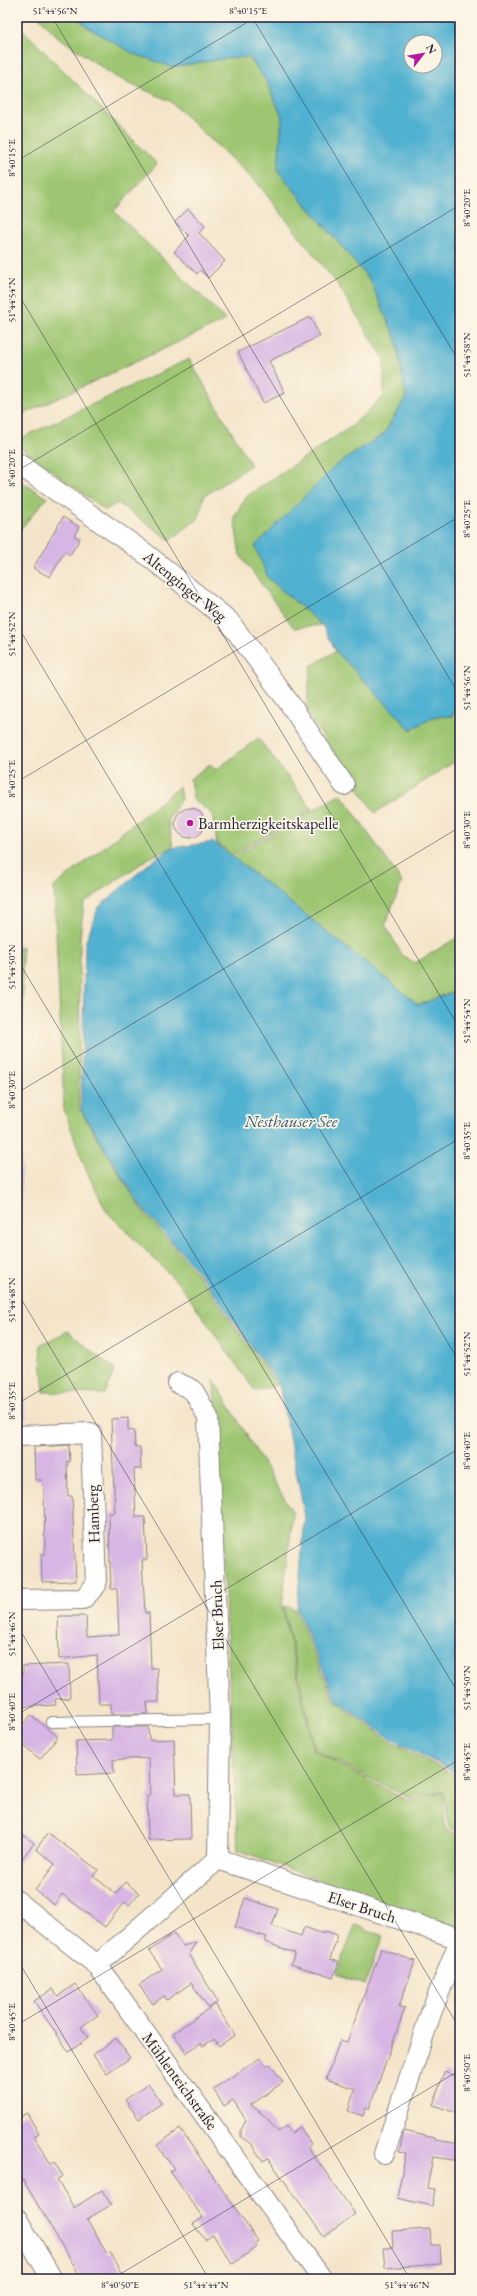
<svg xmlns="http://www.w3.org/2000/svg" width="477" height="2296" font-family="'EB Garamond',serif">
<rect width="100%" height="100%" fill="#fcf5e5"/>
<filter id="ink" filterUnits="userSpaceOnUse"><feTurbulence type="fractalNoise" baseFrequency=".025" numOctaves="2"/><feDisplacementMap in="SourceGraphic" scale="8" xChannelSelector="R" yChannelSelector="G"/><feConvolveMatrix kernelMatrix="1 2 1 2 8 2 1 2 1" color-interpolation-filters="sRGB"/></filter>
<filter id="wash" filterUnits="userSpaceOnUse"><feTurbulence type="fractalNoise" baseFrequency=".012" numOctaves="4" result="noise"/><feDisplacementMap in="SourceGraphic" scale="16" xChannelSelector="R" yChannelSelector="G"/><feGaussianBlur stdDeviation="0.9" result="paint"/><feColorMatrix in="noise" values="0 0 0 0 0 0 0 0 0 0 0 0 0 0 0 0 0 1.4 0 .05"/><feComposite in="paint" operator="in"/></filter>
<g filter="url(#wash)">
<rect width="100%" height="100%" fill="#f4e5ca"/>
<path fill="#cebed1" d="M 17,946 L 23,946 L 20,1334 L 26,1419 L 17,1420 Z"/>
<path fill="#9ec672" stroke="#607456" d="M 39,17 L 77,17 L 87,27 L 230,58 L 249,57 L 267,82 L 282,117 L 278,171 L 370,280 L 396,339 L 406,397 L 384,434 L 335,466 L 268,578 L 322,625 L 294,628 L 240,555 L 234,517 L 247,496 L 352,426 L 384,396 L 384,359 L 338,285 L 258,184 L 170,101 L 116,77 L 57,36 Z
M 17,24 L 157,164 L 114,211 L 226,320 L 17,417 Z
M 189,359 L 251,465 L 204,496 L 198,519 L 170,540 L 118,503 L 105,510 L 17,445 L 17,440 Z
M 17,479 L 47,498 L 17,533 Z
M 336,651 L 411,730 L 433,717 L 452,716 L 460,700 L 460,758 L 375,813 L 306,712 L 311,666 Z
M 258,738 L 312,809 L 232,855 L 217,843 L 212,814 L 193,799 L 190,779 L 210,764 L 216,770 Z
M 179,787 L 181,799 L 168,820 L 173,847 L 149,858 L 84,903 L 80,937 L 79,1108 L 141,1209 L 198,1275 L 277,1385 L 255,1391 L 181,1286 L 107,1212 L 86,1170 L 64,1109 L 54,887 Z
M 341,794 L 402,882 L 385,925 L 402,955 L 415,963 L 460,936 L 460,989 L 418,1005 L 233,857 Z
M 22,947 L 23,1019 L 17,1019 L 17,948 Z
M 68,1331 L 101,1359 L 115,1368 L 105,1394 L 44,1392 L 40,1345 Z
M 214,1380 L 293,1513 L 282,1606 L 314,1751 L 408,1801 L 443,1792 L 445,1828 L 460,1837 L 460,1932 L 238,1850 Z
M 283,1606 L 295,1609 L 334,1700 L 388,1740 L 460,1778 L 460,1833 L 449,1827 L 444,1791 L 409,1798 L 315,1750 Z
M 355,1925 L 383,1936 L 365,1985 L 337,1974 Z"/>
<path fill="#51b1d0" stroke="#3a6a86" fill-rule="evenodd" d="M 77,17 L 460,17 L 460,700 L 452,716 L 433,717 L 411,730 L 336,651 L 322,625 L 268,578 L 255,546 L 335,466 L 384,434 L 406,397 L 396,339 L 370,280 L 278,171 L 282,117 L 267,82 L 249,57 L 230,58 L 172,67 L 134,54 L 87,27 ZM 411,42 L 435,42 L 435,66 L 411,66 Z
M 214,842 L 419,1005 L 460,989 L 460,1775 L 389,1738 L 336,1700 L 297,1609 L 305,1517 L 279,1385 L 200,1274 L 142,1208 L 81,1110 L 85,944 L 98,908 L 152,861 L 172,848 Z"/>
<g id="blocks">
<path fill="#d7b5e4" d="M 188,209 L 205,226 L 199,233 L 225,261 L 208,278 L 200,270 L 197,274 L 174,252 L 189,236 L 175,222 Z
M 310,317 L 320,336 L 269,361 L 285,393 L 263,403 L 238,352 Z
M 63,517 L 79,527 L 74,536 L 80,539 L 70,555 L 65,551 L 50,577 L 33,568 Z
M175 823a15 15 0 1 1 30 0a15 15 0 1 1-30 0Z
M 128,1418 L 128,1431 L 134,1430 L 135,1447 L 140,1447 L 141,1469 L 134,1469 L 136,1517 L 145,1517 L 147,1560 L 142,1560 L 145,1613 L 149,1613 L 151,1668 L 157,1668 L 159,1702 L 147,1702 L 148,1714 L 111,1714 L 111,1704 L 99,1704 L 97,1655 L 59,1659 L 58,1616 L 86,1616 L 87,1637 L 119,1635 L 117,1589 L 111,1589 L 110,1563 L 109,1513 L 115,1513 L 111,1419 Z
M 69,1445 L 70,1462 L 67,1461 L 68,1496 L 72,1496 L 76,1581 L 42,1582 L 41,1554 L 45,1554 L 44,1489 L 42,1480 L 35,1480 L 34,1447 Z
M 69,1664 L 70,1698 L 55,1699 L 56,1705 L 17,1707 L 17,1674 L 23,1674 L 23,1666 Z
M 31,1715 L 58,1737 L 40,1759 L 17,1740 L 17,1731 Z
M 112,1727 L 148,1727 L 149,1740 L 174,1739 L 176,1794 L 190,1794 L 191,1839 L 148,1840 L 147,1795 L 150,1795 L 149,1758 L 113,1760 L 114,1773 L 77,1775 L 76,1741 L 112,1740 Z
M 17,1830 L 34,1843 L 17,1865 Z
M 48,1833 L 98,1870 L 93,1876 L 116,1894 L 125,1882 L 139,1893 L 129,1905 L 124,1902 L 105,1927 L 62,1894 L 54,1905 L 35,1890 L 55,1864 L 36,1849 Z
M 245,1898 L 278,1909 L 272,1926 L 301,1936 L 304,1927 L 324,1934 L 325,1931 L 338,1935 L 330,1959 L 339,1962 L 333,1978 L 291,1964 L 295,1953 L 265,1942 L 267,1937 L 235,1927 Z
M 174,1933 L 183,1946 L 196,1942 L 189,1954 L 218,2002 L 209,2008 L 191,1983 L 167,2000 L 164,1996 L 153,2004 L 139,1985 L 162,1969 L 149,1951 Z
M 381,1949 L 415,1961 L 399,2007 L 405,2008 L 397,2031 L 369,2109 L 366,2108 L 363,2116 L 348,2111 L 355,2089 L 326,2079 L 340,2040 L 347,2042 Z
M 75,1984 L 98,2015 L 81,2027 L 88,2038 L 69,2052 L 34,2001 L 53,1989 L 58,1996 Z
M 215,2004 L 235,2035 L 219,2046 L 214,2039 L 203,2046 L 201,2043 L 186,2053 L 173,2033 Z
M 116,2038 L 130,2058 L 107,2074 L 93,2055 Z
M 260,2058 L 266,2067 L 270,2064 L 283,2082 L 251,2105 L 267,2118 L 278,2132 L 287,2126 L 291,2133 L 300,2127 L 311,2144 L 308,2147 L 355,2214 L 324,2237 L 268,2158 L 263,2161 L 251,2144 L 241,2137 L 241,2130 L 246,2120 L 233,2100 L 224,2106 L 213,2089 Z
M 444,2072 L 460,2078 L 460,2114 L 433,2105 Z
M 148,2084 L 162,2103 L 139,2119 L 125,2100 Z
M 27,2113 L 39,2134 L 34,2137 L 51,2164 L 54,2162 L 63,2176 L 57,2179 L 74,2208 L 102,2190 L 111,2205 L 87,2219 L 107,2254 L 110,2252 L 126,2279 L 82,2279 L 20,2175 L 17,2170 L 17,2119 Z
M 180,2129 L 258,2241 L 254,2244 L 257,2247 L 233,2264 L 213,2235 L 205,2240 L 193,2224 L 203,2218 L 170,2171 L 174,2169 L 157,2145 Z
M 404,2131 L 435,2138 L 435,2140 L 460,2144 L 460,2161 L 433,2157 L 427,2188 L 435,2189 L 432,2206 L 397,2198 L 406,2153 L 399,2152 Z
M 430,2229 L 431,2245 L 440,2245 L 441,2264 L 385,2268 L 383,2248 L 393,2248 L 392,2231 Z"/>
</g>
</g>
<g filter="url(#ink)">
<use href="#blocks" fill-opacity="0" stroke="#8b8482" stroke-width="1"/>
<g fill="none" stroke-linecap="round" stroke-linejoin="round">
<defs>
<path id="lane" d="M 51,1722 L 220,1719"/>
<path id="street" d="M 17,463 L 146,554 L 228,620 L 290,704 L 344,785
M 17,1436 L 91,1433 L 96,1585 L 83,1599 L 17,1600
M 218,1859 L 460,1939
M 17,1901 L 97,1965 L 322,2279
M 97,1965 L 218,1859 L 220,1719 L 208,1417 L 193,1390 L 178,1383
M 384,2154 L 431,2013 L 460,1940
M 17,2219 L 52,2279"/>
</defs>
<use href="#lane" stroke="#8b8482" stroke-width="12"/>
<use href="#street" stroke="#8b8482" stroke-width="22"/>
<use href="#lane" stroke="#fff" stroke-width="10"/>
<use href="#street" stroke="#fff" stroke-width="20"/>
</g>
</g>
<path fill="none" stroke="#22223b" stroke-width="1" stroke-opacity="0.45" d="M 52,17 L 460,696M 252,17 L 460,363M 452,17 L 460,30M 17,161 L 256,17M 17,292 L 460,1029M 17,471 L 460,205M 17,625 L 460,1363M 17,782 L 460,516M 17,959 L 460,1696M 17,1093 L 460,827M 17,1292 L 460,2029M 17,1404 L 460,1138M 17,1625 L 410,2279M 17,1715 L 460,1448M 17,1959 L 209,2279M 17,2025 L 460,1759M 112,2279 L 460,2070"/>
<circle fill="#b5179e" stroke="#fcf5e5" stroke-width="1.5" cx="190" cy="823" r="4"/>
<g text-anchor="middle" dominant-baseline="central" stroke-width="3.5" stroke-linejoin="round" paint-order="stroke">
<g font-size="16" fill="#22223b" stroke="#fcf5e5">
<text transform="translate(185 586) rotate(39)">Altenginger Weg</text>
<text transform="translate(93 1514) rotate(-92)">Hamberg</text>
<text transform="translate(217 1615) rotate(-92)">Elser Bruch</text>
<text transform="translate(362 1907) rotate(18)">Elser Bruch</text>
<text transform="translate(180 2081) rotate(54)">Mühlenteichstraße</text>
</g>
<g font-size="16" fill="#22223b" stroke="#fcf5e5" text-anchor="start">
<text x="198" y="823">Barmherzigkeitskapelle</text>
</g>
<g font-size="17" font-style="italic" fill="#355b77" stroke="#fcf5e5">
<text x="291" y="1121">Nesthauser See</text>
</g>
</g>
<rect width="477" height="2296" fill="none" stroke="#fcf5e5" stroke-width="44"/>
<g transform="translate(423 54) rotate(59)"><circle r="19" fill="#fcf5e5" stroke="#a5a1a1"/>
<path d="M0-3L7 15L0 10L-7 15Z" fill="#b5179e"/>
<text y="-6" font-size="11" font-weight="bold" text-anchor="middle" fill="#22223b">N</text>
</g>
<rect x="22" y="22" width="433" height="2252" fill="none" stroke="#22223b" stroke-width="1.5"/>
<g font-size="10" text-anchor="middle" fill="#22223b">
<text x="55" y="14">51°44'56"N</text>
<text x="248" y="14">8°40'15"E</text>
<text transform="translate(11 158) rotate(-90)" y="4">8°40'15"E</text>
<text transform="translate(466 208) rotate(-90)" y="4">8°40'20"E</text>
<text transform="translate(11 300) rotate(-90)" y="4">51°44'54"N</text>
<text transform="translate(466 355) rotate(-90)" y="4">51°44'58"N</text>
<text transform="translate(11 468) rotate(-90)" y="4">8°40'20"E</text>
<text transform="translate(466 519) rotate(-90)" y="4">8°40'25"E</text>
<text transform="translate(11 634) rotate(-90)" y="4">51°44'52"N</text>
<text transform="translate(466 688) rotate(-90)" y="4">51°44'56"N</text>
<text transform="translate(11 779) rotate(-90)" y="4">8°40'25"E</text>
<text transform="translate(466 830) rotate(-90)" y="4">8°40'30"E</text>
<text transform="translate(11 967) rotate(-90)" y="4">51°44'50"N</text>
<text transform="translate(466 1021) rotate(-90)" y="4">51°44'54"N</text>
<text transform="translate(11 1090) rotate(-90)" y="4">8°40'30"E</text>
<text transform="translate(466 1141) rotate(-90)" y="4">8°40'35"E</text>
<text transform="translate(11 1300) rotate(-90)" y="4">51°44'48"N</text>
<text transform="translate(466 1354) rotate(-90)" y="4">51°44'52"N</text>
<text transform="translate(11 1401) rotate(-90)" y="4">8°40'35"E</text>
<text transform="translate(466 1451) rotate(-90)" y="4">8°40'40"E</text>
<text transform="translate(11 1634) rotate(-90)" y="4">51°44'46"N</text>
<text transform="translate(466 1688) rotate(-90)" y="4">51°44'50"N</text>
<text transform="translate(11 1712) rotate(-90)" y="4">8°40'40"E</text>
<text transform="translate(466 1762) rotate(-90)" y="4">8°40'45"E</text>
<text transform="translate(11 2022) rotate(-90)" y="4">8°40'45"E</text>
<text transform="translate(466 2073) rotate(-90)" y="4">8°40'50"E</text>
<text x="120" y="2288">8°40'50"E</text>
<text x="206" y="2288">51°44'44"N</text>
<text x="407" y="2288">51°44'46"N</text>
</g>
</svg>
